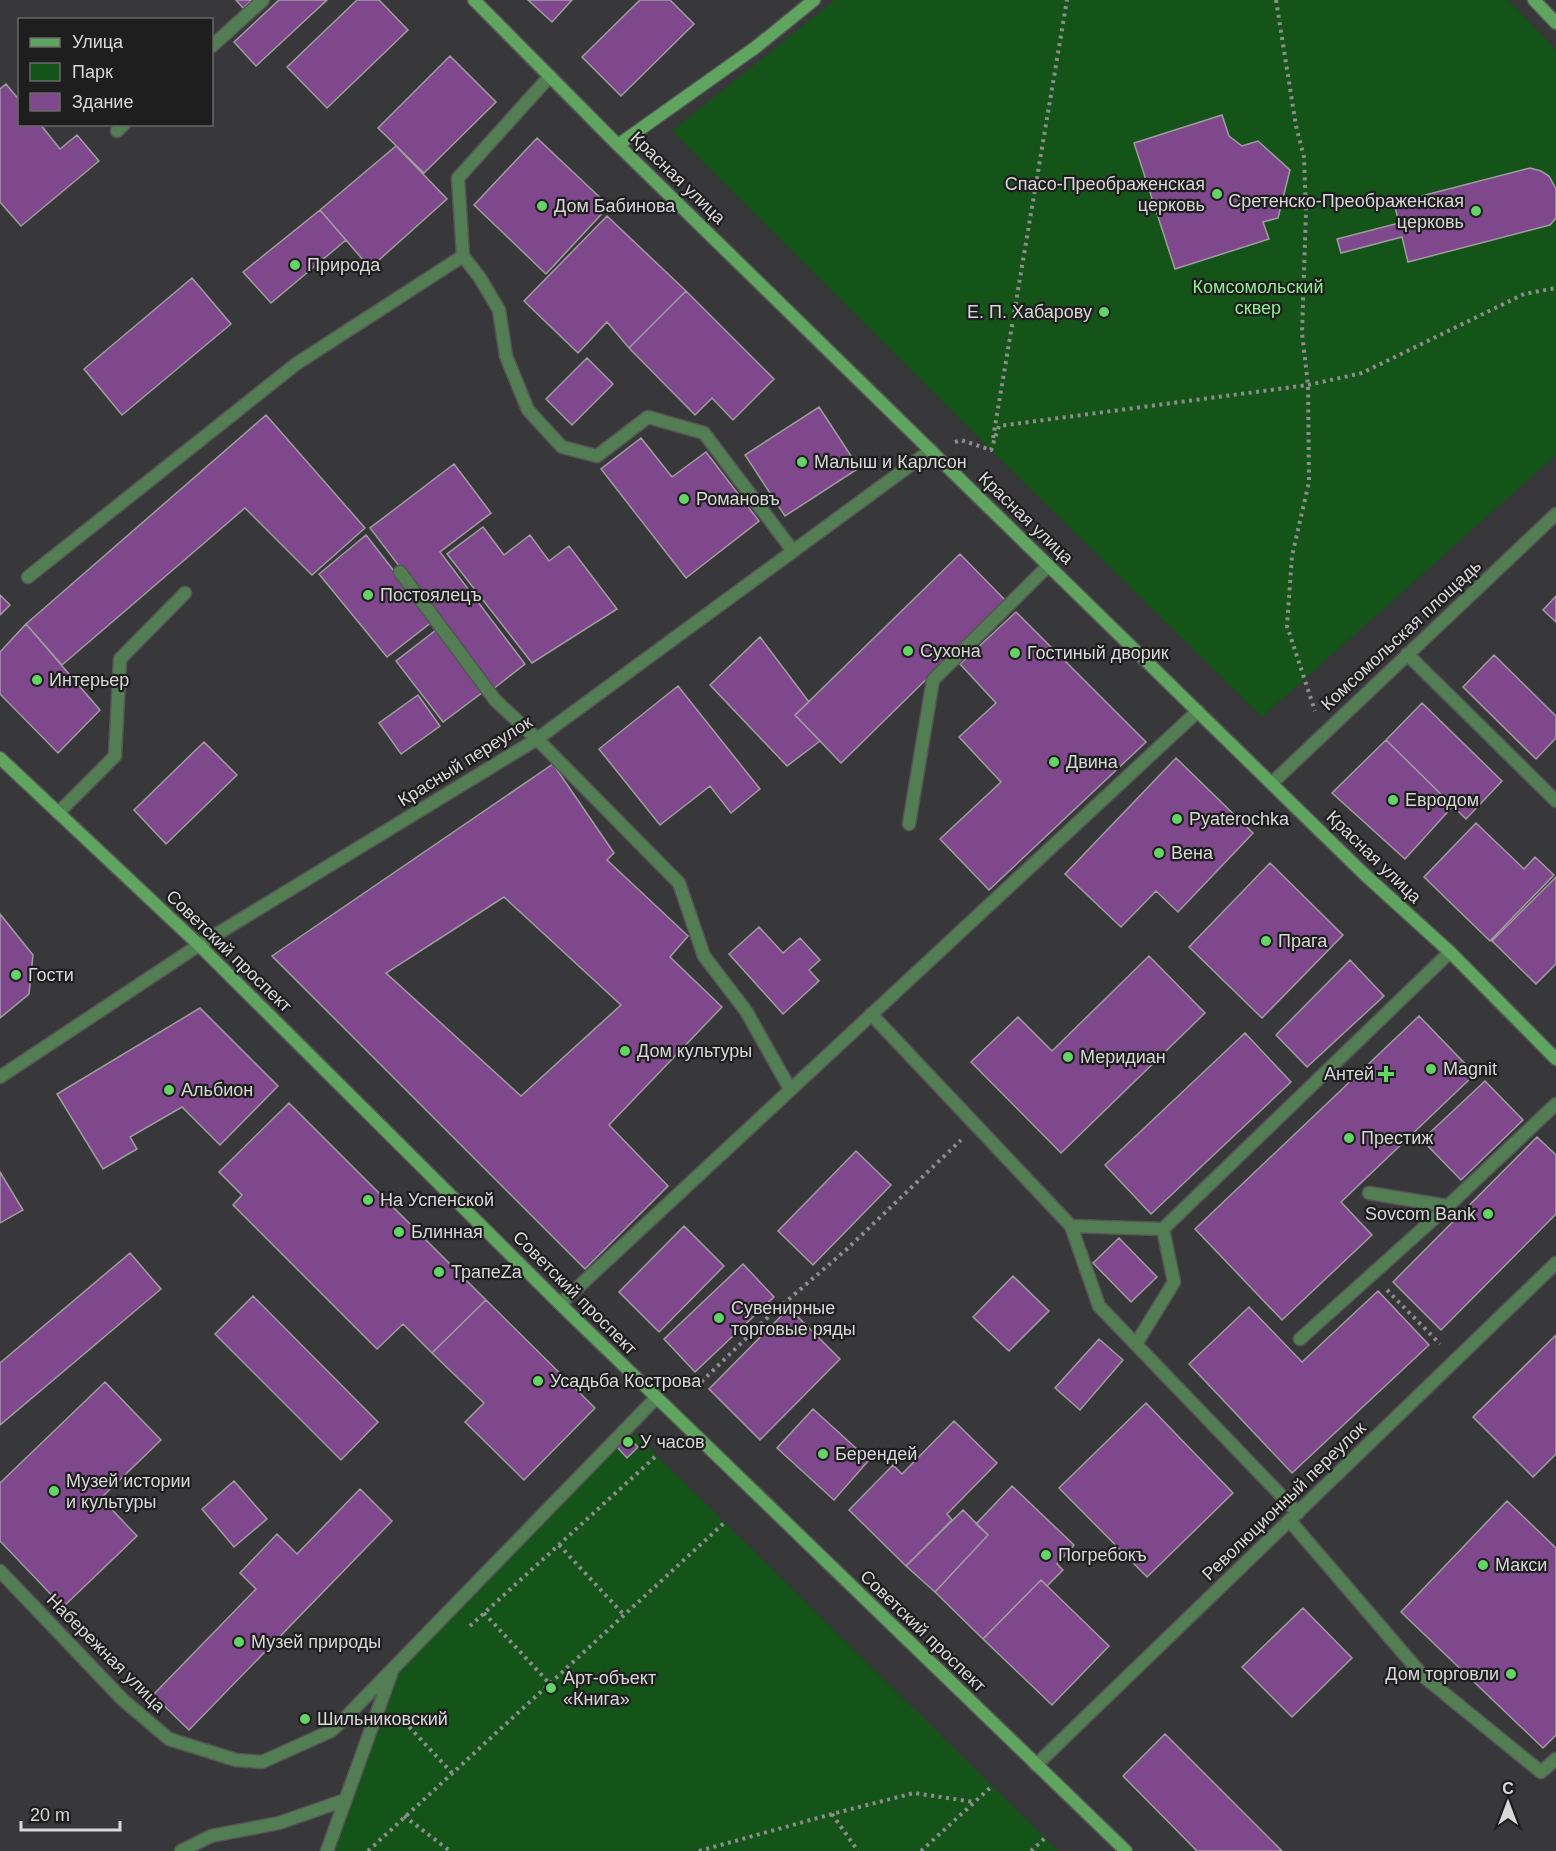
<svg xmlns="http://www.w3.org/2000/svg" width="1556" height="1851" font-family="Arial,sans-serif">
<rect width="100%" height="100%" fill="#383739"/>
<path fill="#145418" d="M 835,0 L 1508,0 L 1556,50 L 1556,455 L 1262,717 L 991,450 L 672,131 Z
M 628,1427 L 1058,1851 L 327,1851 L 393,1667 Z"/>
<path fill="#7f488c" stroke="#a09da0" stroke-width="1.5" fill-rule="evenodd" d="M 236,0 L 252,0 L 243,8 Z
M 279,0 L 327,0 L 256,66 L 234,42 Z
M 357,0 L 379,0 L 408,30 L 327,108 L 287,67 Z
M 528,0 L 572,0 L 552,22 Z
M 640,0 L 670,0 L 694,24 L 621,96 L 582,57 Z
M 450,56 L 496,102 L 424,173 L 378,128 Z
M 6,84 L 20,101 L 20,124 L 40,124 L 60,149 L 77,135 L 99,161 L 21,226 L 0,202 L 0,89 Z
M 1222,115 L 1229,136 L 1242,146 L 1258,141 L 1290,170 L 1278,218 L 1263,222 L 1269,239 L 1175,269 L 1134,143 Z
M 537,138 L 609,206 L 546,274 L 474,205 Z
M 396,146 L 447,199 L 370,268 L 320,210 Z
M 1530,168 L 1541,171 L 1549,176 L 1556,189 L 1556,218 L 1550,225 L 1408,262 L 1402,237 L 1341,253 L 1337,239 L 1399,223 L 1394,203 Z
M 320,210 L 346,240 L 271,303 L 243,272 Z
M 607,216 L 686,291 L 629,348 L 607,322 L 578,353 L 524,301 Z
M 192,278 L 231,324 L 122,415 L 84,369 Z
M 686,291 L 774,379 L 733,420 L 712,398 L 695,415 L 629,348 Z
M 587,358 L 613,384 L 572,425 L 546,399 Z
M 819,407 L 859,468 L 785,516 L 745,455 Z
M 266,415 L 365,528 L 312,575 L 245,508 L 62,665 L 26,624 Z
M 641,438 L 672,477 L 706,452 L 759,521 L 686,578 L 601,469 Z
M 454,464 L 491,513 L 440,552 L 525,664 L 493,689 L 370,528 Z
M 483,527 L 504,555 L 530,535 L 549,561 L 569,546 L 617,609 L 532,663 L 447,554 Z
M 366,535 L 433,621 L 387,657 L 319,574 Z
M 960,554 L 1006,601 L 841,763 L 795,715 Z
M 0,595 L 10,605 L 0,615 Z
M 1556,596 L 1556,622 L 1543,610 Z
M 1016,612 L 1146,742 L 989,890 L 940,839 L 1001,782 L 959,737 L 996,703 L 960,664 Z
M 26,624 L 100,710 L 58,753 L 0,694 L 0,652 Z
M 436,630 L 483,692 L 443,722 L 396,661 Z
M 760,637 L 809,702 L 795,715 L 820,741 L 787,766 L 710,685 Z
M 1494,655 L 1556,716 L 1556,738 L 1536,759 L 1463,687 Z
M 678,686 L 760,789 L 731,813 L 710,786 L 660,825 L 599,749 Z
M 418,695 L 440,726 L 401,754 L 379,723 Z
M 1422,703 L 1502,781 L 1466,819 L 1386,740 Z
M 1386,740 L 1453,806 L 1405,859 L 1332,793 Z
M 204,742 L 237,775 L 166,844 L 134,810 Z
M 1176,758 L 1253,833 L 1178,912 L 1156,891 L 1121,927 L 1065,874 Z
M 553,764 L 614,853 L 607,860 L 688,936 L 670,957 L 722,1007 L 609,1125 L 668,1186 L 585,1269 L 272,956 ZM 504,897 L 621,1005 L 521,1096 L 386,973 Z
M 1476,823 L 1524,869 L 1535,857 L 1554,875 L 1490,941 L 1424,877 Z
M 1270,863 L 1343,935 L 1262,1018 L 1189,947 Z
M 1556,877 L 1556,964 L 1536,984 L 1492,941 Z
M 0,914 L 33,955 L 29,994 L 0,1018 Z
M 759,927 L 783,953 L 800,938 L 820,960 L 809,970 L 819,981 L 783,1014 L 729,954 Z
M 1149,956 L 1205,1013 L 1061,1153 L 971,1062 L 1018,1017 L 1052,1051 Z
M 1350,960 L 1384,996 L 1307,1067 L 1276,1035 Z
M 200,1008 L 278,1086 L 220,1145 L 182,1107 L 130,1137 L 137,1149 L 103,1169 L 57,1094 Z
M 1419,1016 L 1475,1074 L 1341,1202 L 1372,1235 L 1282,1320 L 1195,1229 Z
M 1245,1033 L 1291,1082 L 1151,1214 L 1105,1165 Z
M 1485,1081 L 1523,1120 L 1461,1180 L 1422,1140 Z
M 289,1103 L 486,1300 L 432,1353 L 403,1324 L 377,1349 L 233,1205 L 242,1195 L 219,1172 Z
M 1537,1137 L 1556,1155 L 1556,1214 L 1441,1330 L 1393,1282 Z
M 856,1151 L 891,1185 L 813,1265 L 778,1231 Z
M 0,1172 L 23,1210 L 0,1223 Z
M 684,1226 L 724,1266 L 659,1332 L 619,1292 Z
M 1119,1238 L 1157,1277 L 1131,1302 L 1093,1263 Z
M 130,1253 L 161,1289 L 0,1425 L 0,1363 Z
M 743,1264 L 774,1297 L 695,1372 L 664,1339 Z
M 1013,1276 L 1049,1311 L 1009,1351 L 973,1317 Z
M 1378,1291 L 1429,1345 L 1292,1473 L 1189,1364 L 1249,1307 L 1302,1362 Z
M 253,1296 L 378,1422 L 341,1460 L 215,1334 Z
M 486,1300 L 595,1408 L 524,1480 L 465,1422 L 484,1403 L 432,1353 Z
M 789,1308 L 840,1359 L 760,1440 L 709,1389 Z
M 1556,1335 L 1556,1454 L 1533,1477 L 1473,1417 Z
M 1099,1339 L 1123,1360 L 1080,1410 L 1055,1388 Z
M 105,1382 L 161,1440 L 101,1498 L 137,1536 L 63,1607 L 0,1541 L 0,1483 Z
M 1146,1403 L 1233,1493 L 1147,1577 L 1059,1488 Z
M 813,1409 L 869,1460 L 834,1500 L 777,1448 Z
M 954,1421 L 997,1463 L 947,1514 L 952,1520 L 906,1566 L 849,1510 L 893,1465 L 902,1474 Z
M 628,1437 L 638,1447 L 627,1458 L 617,1447 Z
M 234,1481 L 267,1519 L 234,1547 L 202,1509 Z
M 1012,1486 L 1074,1545 L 1057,1564 L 1063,1570 L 1047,1586 L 1041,1580 L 983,1639 L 935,1592 L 988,1535 L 976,1524 Z
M 360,1489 L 392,1521 L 189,1730 L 153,1695 L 256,1589 L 240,1573 L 277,1534 L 297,1554 Z
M 1507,1501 L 1556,1548 L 1556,1735 L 1543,1748 L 1401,1612 Z
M 963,1510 L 988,1535 L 935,1592 L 906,1566 Z
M 1041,1580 L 1109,1646 L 1052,1705 L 983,1639 Z
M 1303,1608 L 1352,1658 L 1292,1717 L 1242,1667 Z
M 1165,1734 L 1282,1851 L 1197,1851 L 1123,1776 Z"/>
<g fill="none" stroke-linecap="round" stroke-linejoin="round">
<defs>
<path id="lane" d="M 212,46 L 263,0
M 117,131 L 124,124
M 463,256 L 480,278 L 499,310 L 506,356 L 528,410 L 562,447 L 597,456 L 648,417 L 704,433 L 793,551
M 400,572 L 495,700 L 537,739 L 679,883 L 704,956 L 746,1011 L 790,1089
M 28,577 L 296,364 L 463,256 L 458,178 L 550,76
M 1407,654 L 1556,801
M 58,813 L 115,756 L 120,659 L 185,593
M 909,824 L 933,680 L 1049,565
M 871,1014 L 1071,1226 L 1099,1306 L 1298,1513
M 1369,1193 L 1448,1206
M 1071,1226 L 1163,1229 L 1450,952
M 560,1304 L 1198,711
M 1300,1339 L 1448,1206 L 1556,1104
M 1136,1344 L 1174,1282 L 1163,1229
M 1290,1521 L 1423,1676 L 1541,1772 L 1556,1759
M 181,1851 L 211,1836 L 279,1823 L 345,1800"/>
<path id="street" d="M 1272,783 L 1556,514
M 0,1077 L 199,945 L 537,739 L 931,450
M 0,1571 L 122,1699 L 169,1739 L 236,1760 L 262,1762 L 331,1731 L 343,1720 L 656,1398
M 1036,1765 L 1556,1263
M 327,1851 L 391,1674"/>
<path id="secondary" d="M 474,0 L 618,145 L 1364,874 L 1450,952 L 1556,1059
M 1534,0 L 1556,23
M 618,145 L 756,47 L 814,0
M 0,758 L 199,945 L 560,1304 L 1126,1851"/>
</defs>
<use href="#lane" stroke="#555456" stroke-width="15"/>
<use href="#street" stroke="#555456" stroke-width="15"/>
<use href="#secondary" stroke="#555456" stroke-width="15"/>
<path stroke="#8e8d8e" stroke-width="4" stroke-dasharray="3 4.5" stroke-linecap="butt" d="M 1276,0 L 1296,126 L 1304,157 L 1306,212 L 1302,333 L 1308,385 L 1309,482 L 1292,556 L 1287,626 L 1315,711
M 993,438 L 1067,0
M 955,442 L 961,440 L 991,450 L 999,426 L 1308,385 L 1362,373 L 1524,294 L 1556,288
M 1387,1290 L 1440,1344
M 696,1387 L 766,1319 L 847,1249 L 961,1140
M 559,1545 L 624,1615
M 484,1613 L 549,1683
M 470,1626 L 655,1457
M 399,1716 L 452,1773
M 832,1814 L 858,1851
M 404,1816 L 450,1851
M 368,1851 L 724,1523
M 699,1851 L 832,1814 L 914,1793 L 974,1802
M 921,1851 L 991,1787
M 1031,1851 L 1045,1838"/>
<use href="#lane" stroke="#537e53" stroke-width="12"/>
<use href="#street" stroke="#537e53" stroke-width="12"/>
<use href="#secondary" stroke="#60a55f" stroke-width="12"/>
</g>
<g fill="#65d467" stroke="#1f1e1f" stroke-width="2">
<circle cx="1217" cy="194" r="6"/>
<circle cx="542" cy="206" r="6"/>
<circle cx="1476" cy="211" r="6"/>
<circle cx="295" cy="265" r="6"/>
<circle cx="1104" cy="312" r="6"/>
<circle cx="802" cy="462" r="6"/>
<circle cx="684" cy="499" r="6"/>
<circle cx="368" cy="595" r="6"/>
<circle cx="908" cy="651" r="6"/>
<circle cx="1015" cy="653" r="6"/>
<circle cx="37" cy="680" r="6"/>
<circle cx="1054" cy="762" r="6"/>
<circle cx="1393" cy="800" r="6"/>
<circle cx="1177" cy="819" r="6"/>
<circle cx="1159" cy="853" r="6"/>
<circle cx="1266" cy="941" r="6"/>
<circle cx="16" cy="975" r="6"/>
<circle cx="625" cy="1051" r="6"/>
<circle cx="1068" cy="1057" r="6"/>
<circle cx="1431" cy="1069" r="6"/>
<path d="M1383 1065h6v6h6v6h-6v6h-6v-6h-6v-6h6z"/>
<circle cx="169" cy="1090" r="6"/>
<circle cx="1349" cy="1138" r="6"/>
<circle cx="368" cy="1200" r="6"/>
<circle cx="1488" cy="1214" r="6"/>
<circle cx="399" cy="1232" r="6"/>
<circle cx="439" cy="1272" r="6"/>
<circle cx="719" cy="1318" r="6"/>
<circle cx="538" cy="1381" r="6"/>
<circle cx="628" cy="1442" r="6"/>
<circle cx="823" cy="1454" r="6"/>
<circle cx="54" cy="1491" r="6"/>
<circle cx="1046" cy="1555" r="6"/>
<circle cx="1483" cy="1565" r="6"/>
<circle cx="239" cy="1642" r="6"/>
<circle cx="1511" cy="1674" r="6"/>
<circle cx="551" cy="1688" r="6"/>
<circle cx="305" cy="1719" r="6"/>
</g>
<g text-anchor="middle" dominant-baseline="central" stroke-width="4.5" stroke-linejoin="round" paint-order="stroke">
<g font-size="18" fill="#d9d8d9" stroke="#1f1e1f">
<text transform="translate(678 178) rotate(44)">Красная улица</text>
<text transform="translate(1026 518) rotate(44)">Красная улица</text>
<text transform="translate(1401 635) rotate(-43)">Комсомольская площадь</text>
<text transform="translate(465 761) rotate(-32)">Красный переулок</text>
<text transform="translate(1374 857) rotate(44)">Красная улица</text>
<text transform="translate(229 951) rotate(44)">Советский проспект</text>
<text transform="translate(575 1293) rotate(45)">Советский проспект</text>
<text transform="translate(1284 1501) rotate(-44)">Революционный переулок</text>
<text transform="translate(923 1631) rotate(44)">Советский проспект</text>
<text transform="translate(106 1653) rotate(45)">Набережная улица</text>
</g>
<g font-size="18" fill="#d9d8d9" stroke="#1f1e1f" text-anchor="start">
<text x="1205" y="184" text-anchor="end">Спасо-Преображенская<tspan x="1205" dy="21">церковь</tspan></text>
<text x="1464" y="201" text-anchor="end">Сретенско-Преображенская<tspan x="1464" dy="21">церковь</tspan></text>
<text x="554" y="206">Дом Бабинова</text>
<text x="307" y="265">Природа</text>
<text x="1092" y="312" text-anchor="end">Е. П. Хабарову</text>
<text x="814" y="462">Малыш и Карлсон</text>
<text x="696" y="499">Романовъ</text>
<text x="380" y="595">Постоялецъ</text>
<text x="920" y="651">Сухона</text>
<text x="1027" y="653">Гостиный дворик</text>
<text x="49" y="680">Интерьер</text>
<text x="1066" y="762">Двина</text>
<text x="1405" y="800">Евродом</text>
<text x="1189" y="819">Pyaterochka</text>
<text x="1171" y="853">Вена</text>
<text x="1278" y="941">Прага</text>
<text x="28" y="975">Гости</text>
<text x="637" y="1051">Дом культуры</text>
<text x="1080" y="1057">Меридиан</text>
<text x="1443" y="1069">Magnit</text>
<text x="1374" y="1074" text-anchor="end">Антей</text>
<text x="181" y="1090">Альбион</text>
<text x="1361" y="1138">Престиж</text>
<text x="380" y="1200">На Успенской</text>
<text x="1476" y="1214" text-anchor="end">Sovcom Bank</text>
<text x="411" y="1232">Блинная</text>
<text x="451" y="1272">ТрапеZa</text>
<text x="731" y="1308">Сувенирные<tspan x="731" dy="21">торговые ряды</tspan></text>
<text x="550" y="1381">Усадьба Кострова</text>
<text x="640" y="1442">У часов</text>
<text x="835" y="1454">Берендей</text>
<text x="66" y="1481">Музей истории<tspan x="66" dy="21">и культуры</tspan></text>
<text x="1058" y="1555">Погребокъ</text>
<text x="1495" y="1565">Макси</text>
<text x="251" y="1642">Музей природы</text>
<text x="1499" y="1674" text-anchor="end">Дом торговли</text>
<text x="563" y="1678">Арт-объект<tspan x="563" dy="21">«Книга»</tspan></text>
<text x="317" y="1719">Шильниковский</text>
</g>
<g font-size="18" fill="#92ec91" stroke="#1f1e1f">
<text x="1258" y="287">Комсомольский<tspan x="1258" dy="21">сквер</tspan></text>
</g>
</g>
<rect x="18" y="18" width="195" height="108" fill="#1f1e1f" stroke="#696869" stroke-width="1.5"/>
<rect x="30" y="38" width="30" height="9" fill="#60a55f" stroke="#696869" stroke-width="1.5"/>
<text x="72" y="48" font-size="18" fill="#d9d8d9">Улица</text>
<rect x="30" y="63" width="30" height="18" fill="#145418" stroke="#696869" stroke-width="1.5"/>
<text x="72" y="78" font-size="18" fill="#d9d8d9">Парк</text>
<rect x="30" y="93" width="30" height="18" fill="#7f488c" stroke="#696869" stroke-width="1.5"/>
<text x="72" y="108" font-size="18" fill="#d9d8d9">Здание</text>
<g transform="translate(1508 1803)" stroke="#1f1e1f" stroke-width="4.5" paint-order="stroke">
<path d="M0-4.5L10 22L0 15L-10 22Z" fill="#d9d8d9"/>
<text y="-9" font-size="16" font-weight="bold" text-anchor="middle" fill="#d9d8d9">С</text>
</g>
<path d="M21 1821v9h99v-9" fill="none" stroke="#d9d8d9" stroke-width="3"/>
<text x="30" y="1821" font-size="18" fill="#d9d8d9" stroke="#1f1e1f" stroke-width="4.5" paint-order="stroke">20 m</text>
</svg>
